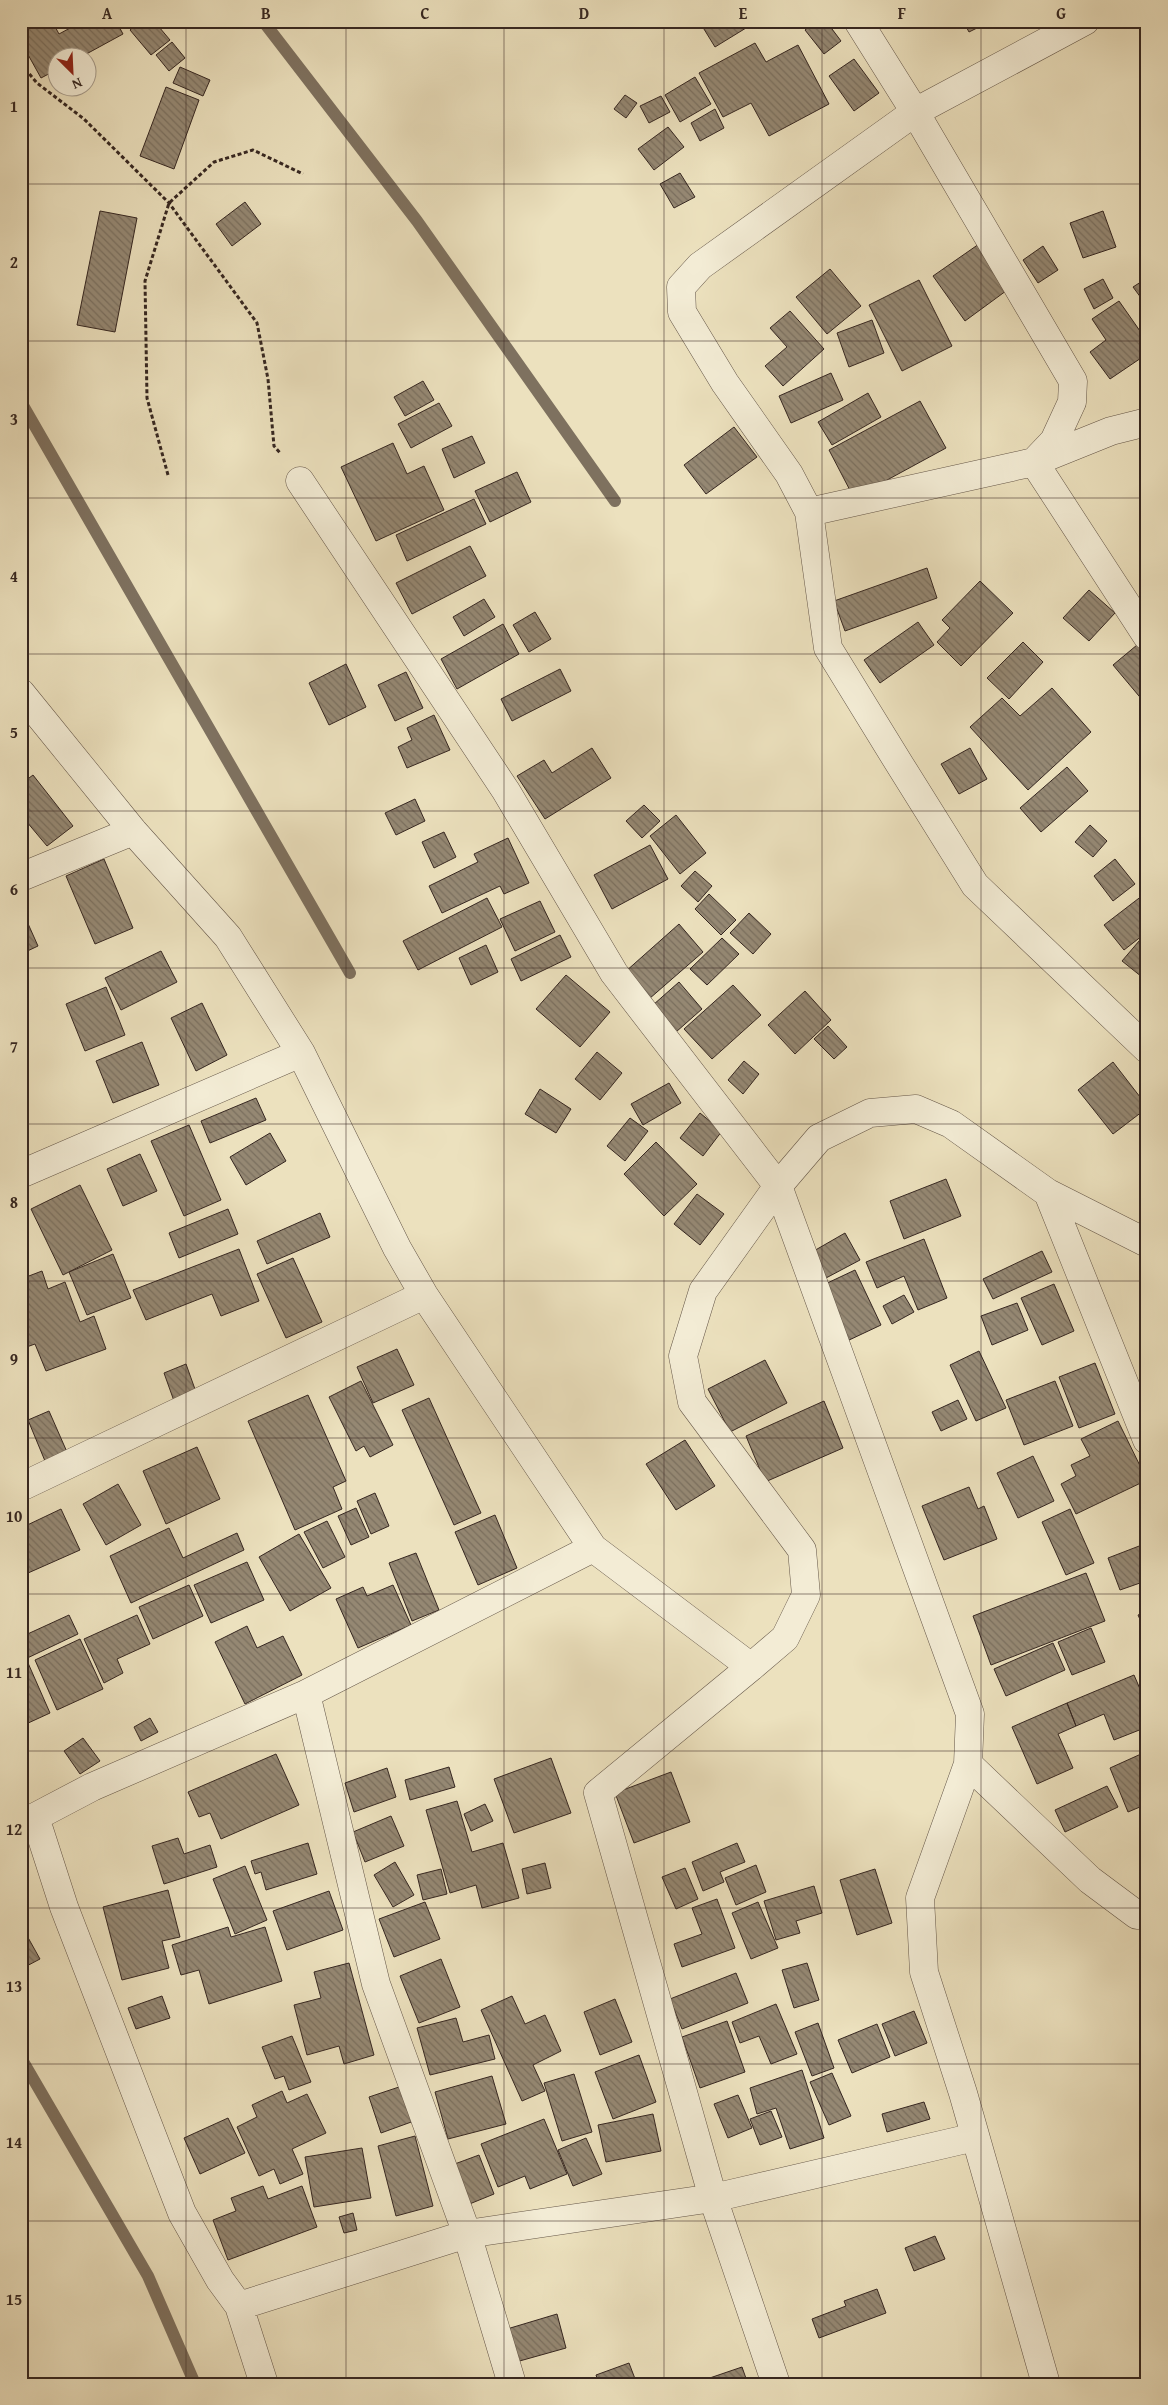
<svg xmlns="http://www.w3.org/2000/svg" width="1168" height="2405" font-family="'Gentium Book Plus',serif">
<defs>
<pattern id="building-back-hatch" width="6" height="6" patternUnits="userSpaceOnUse" patternTransform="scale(1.25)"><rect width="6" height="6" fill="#958873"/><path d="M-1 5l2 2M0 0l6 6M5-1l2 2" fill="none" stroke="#7a6f5e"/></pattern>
</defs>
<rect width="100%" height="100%" fill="#ece1be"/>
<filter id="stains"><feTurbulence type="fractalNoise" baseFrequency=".004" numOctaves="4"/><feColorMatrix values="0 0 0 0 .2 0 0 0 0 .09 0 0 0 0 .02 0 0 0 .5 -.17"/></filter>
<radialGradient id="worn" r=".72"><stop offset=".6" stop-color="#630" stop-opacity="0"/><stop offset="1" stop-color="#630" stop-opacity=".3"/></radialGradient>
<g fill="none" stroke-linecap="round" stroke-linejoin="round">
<path stroke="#7e715f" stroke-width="12" d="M 263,21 L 417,221 L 615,501
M 21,402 L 350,973
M 21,2058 L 148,2276 L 195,2384"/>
</g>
<path fill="url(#building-back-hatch)" stroke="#362721" d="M 21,21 L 52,21 L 59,34 L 83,21 L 116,21 L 123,34 L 79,58 L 58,58 L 58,69 L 41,78 L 21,42 Z
M 140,21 L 154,21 L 170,40 L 151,55 L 130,30 Z
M 699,21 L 742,21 L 746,28 L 715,47 Z
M 816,21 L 826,21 L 841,41 L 824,54 L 805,30 Z
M 963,21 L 991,21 L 969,32 Z
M 172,42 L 185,58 L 169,71 L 156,55 Z
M 755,43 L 766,62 L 798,45 L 829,104 L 769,136 L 751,103 L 723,117 L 699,73 Z
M 854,59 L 879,93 L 854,111 L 829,76 Z
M 180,67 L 210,80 L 203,96 L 173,83 Z
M 695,77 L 711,104 L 680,122 L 665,95 Z
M 166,87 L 199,100 L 174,169 L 140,156 Z
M 625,95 L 637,103 L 626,118 L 614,109 Z
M 661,96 L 670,112 L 649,123 L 640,106 Z
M 715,109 L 724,128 L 700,141 L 691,123 Z
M 668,127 L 684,147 L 654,170 L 638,149 Z
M 680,173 L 695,197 L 674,208 L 660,184 Z
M 245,202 L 261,224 L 232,246 L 216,224 Z
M 100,211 L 137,218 L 115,332 L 77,325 Z
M 1103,211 L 1116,247 L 1083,258 L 1070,223 Z
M 979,244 L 1010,288 L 965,321 L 933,276 Z
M 1043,246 L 1058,270 L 1038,283 L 1023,260 Z
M 830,269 L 861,306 L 827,334 L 796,297 Z
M 1147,278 L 1147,306 L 1133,287 Z
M 1103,279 L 1113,298 L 1094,309 L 1084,289 Z
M 919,280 L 952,346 L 902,371 L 869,305 Z
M 1119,301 L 1147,341 L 1147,354 L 1110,379 L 1090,352 L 1106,340 L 1092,319 Z
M 790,311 L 824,349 L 783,386 L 765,366 L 787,347 L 770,328 Z
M 872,320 L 884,353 L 849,367 L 837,333 Z
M 831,373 L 843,400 L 791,423 L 779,396 Z
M 423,381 L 434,400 L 405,416 L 394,397 Z
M 868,393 L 881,417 L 832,445 L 818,422 Z
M 920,401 L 946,448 L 854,498 L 829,450 Z
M 439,403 L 452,426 L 411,448 L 398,424 Z
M 734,427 L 757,457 L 706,494 L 684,465 Z
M 472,436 L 485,463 L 454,478 L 442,449 Z
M 393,443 L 407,474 L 424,466 L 444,510 L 376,541 L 341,467 Z
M 517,472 L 531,502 L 490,522 L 475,491 Z
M 474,499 L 486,524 L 407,561 L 396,535 Z
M 470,546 L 486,576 L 412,614 L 396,583 Z
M 927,568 L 937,598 L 845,631 L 834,601 Z
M 980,581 L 1013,613 L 961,666 L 937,642 L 950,628 L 942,620 Z
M 1089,590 L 1115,613 L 1089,641 L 1063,618 Z
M 484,599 L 495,617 L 464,636 L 453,617 Z
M 535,612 L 551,639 L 529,652 L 513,625 Z
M 918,622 L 934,645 L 880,683 L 864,660 Z
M 503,624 L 519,654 L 457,689 L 441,659 Z
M 1023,642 L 1043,662 L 1009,699 L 987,678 Z
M 1137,645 L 1147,656 L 1147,699 L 1144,702 L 1113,665 Z
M 346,664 L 366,707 L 329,725 L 309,683 Z
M 560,669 L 571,691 L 512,721 L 501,699 Z
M 406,672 L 423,708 L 395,721 L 378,685 Z
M 1052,688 L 1091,732 L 1028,790 L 970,727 L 1002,698 L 1020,716 Z
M 434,715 L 450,750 L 407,768 L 398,747 L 412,740 L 407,728 Z
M 592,748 L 611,778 L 545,819 L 517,776 L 544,760 L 552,773 Z
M 970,748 L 987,779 L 959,794 L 941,764 Z
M 21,761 L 28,768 L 21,773 Z
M 1067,767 L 1088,791 L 1041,832 L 1020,808 Z
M 33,775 L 73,826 L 47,846 L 21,815 L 21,784 Z
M 415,799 L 425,821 L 396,835 L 385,813 Z
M 644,805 L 660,821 L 642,838 L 626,821 Z
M 676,815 L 706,853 L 680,874 L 650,836 Z
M 1090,825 L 1107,841 L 1093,857 L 1075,842 Z
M 444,832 L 456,857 L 434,868 L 422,842 Z
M 508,838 L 529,883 L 504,894 L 500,886 L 442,913 L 429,886 L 478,862 L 474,854 Z
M 650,845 L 668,879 L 612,909 L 594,875 Z
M 104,859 L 133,928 L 95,944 L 66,876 Z
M 1115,859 L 1135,884 L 1113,901 L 1094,876 Z
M 695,871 L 712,886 L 698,902 L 681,886 Z
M 1147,892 L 1147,932 L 1124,950 L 1104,925 Z
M 709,894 L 736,920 L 721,935 L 695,909 Z
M 487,898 L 502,927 L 418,970 L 403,941 Z
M 540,901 L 555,932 L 515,951 L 500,919 Z
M 21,908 L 38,946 L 21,954 Z
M 749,913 L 771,934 L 753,954 L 730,933 Z
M 679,924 L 703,952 L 649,999 L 625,972 Z
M 1145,934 L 1147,935 L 1147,981 L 1122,961 Z
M 560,935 L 571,957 L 521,981 L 511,959 Z
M 722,938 L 739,954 L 707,985 L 690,969 Z
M 486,945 L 498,972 L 471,985 L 459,958 Z
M 161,951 L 177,982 L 121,1010 L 105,978 Z
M 566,975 L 610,1012 L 580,1047 L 536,1009 Z
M 679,982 L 702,1009 L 676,1032 L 653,1005 Z
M 733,985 L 761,1015 L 712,1059 L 684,1029 Z
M 106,987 L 125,1035 L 85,1051 L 66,1004 Z
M 805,991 L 831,1020 L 795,1054 L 768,1025 Z
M 202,1003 L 227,1055 L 196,1071 L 171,1018 Z
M 828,1026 L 847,1047 L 834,1059 L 814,1039 Z
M 142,1042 L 159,1085 L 113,1103 L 96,1061 Z
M 597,1052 L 622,1073 L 600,1100 L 575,1079 Z
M 744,1061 L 759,1074 L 743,1094 L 728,1080 Z
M 1113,1062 L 1147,1106 L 1147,1108 L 1113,1134 L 1078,1090 Z
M 669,1083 L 681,1103 L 643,1125 L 631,1104 Z
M 540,1089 L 571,1109 L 556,1133 L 525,1114 Z
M 256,1098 L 266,1120 L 210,1143 L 201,1121 Z
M 700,1113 L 722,1131 L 703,1156 L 680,1138 Z
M 630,1118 L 648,1131 L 625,1161 L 607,1146 Z
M 189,1125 L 221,1200 L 184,1216 L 151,1141 Z
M 270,1133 L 286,1161 L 246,1185 L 230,1157 Z
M 656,1142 L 697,1184 L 664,1216 L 624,1174 Z
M 140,1154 L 157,1191 L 123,1206 L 107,1169 Z
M 946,1179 L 961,1216 L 904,1239 L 890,1201 Z
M 80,1185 L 112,1250 L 63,1275 L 31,1209 Z
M 697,1194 L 724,1214 L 700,1245 L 674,1224 Z
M 228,1209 L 238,1234 L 179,1258 L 169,1233 Z
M 320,1213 L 330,1237 L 267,1264 L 257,1241 Z
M 845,1233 L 860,1260 L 826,1278 L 812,1252 Z
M 924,1239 L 947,1298 L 918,1310 L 904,1276 L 877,1288 L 866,1262 Z
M 239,1249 L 259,1301 L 221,1316 L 212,1294 L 146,1320 L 133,1290 Z
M 1042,1251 L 1052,1272 L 993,1299 L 983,1279 Z
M 113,1254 L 131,1298 L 87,1315 L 69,1272 Z
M 293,1258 L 322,1322 L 286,1338 L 257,1274 Z
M 855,1270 L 881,1325 L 847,1341 L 821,1286 Z
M 42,1271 L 48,1289 L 65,1282 L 80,1322 L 94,1316 L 106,1349 L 46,1371 L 35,1344 L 21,1349 L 21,1279 Z
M 1054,1284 L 1074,1331 L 1042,1345 L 1021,1298 Z
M 904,1295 L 914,1312 L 892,1324 L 883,1306 Z
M 1017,1303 L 1028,1330 L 992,1345 L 981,1316 Z
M 397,1349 L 414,1385 L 373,1403 L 357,1367 Z
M 979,1351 L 1006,1408 L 976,1421 L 950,1365 Z
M 765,1360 L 787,1403 L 730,1432 L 708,1389 Z
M 1095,1363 L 1115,1414 L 1079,1428 L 1059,1377 Z
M 186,1364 L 196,1392 L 174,1401 L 164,1373 Z
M 361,1381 L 393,1445 L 370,1457 L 364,1446 L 356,1451 L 329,1397 Z
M 1055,1381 L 1073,1426 L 1024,1445 L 1006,1400 Z
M 308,1395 L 346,1481 L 333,1487 L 342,1509 L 295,1530 L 248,1421 Z
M 429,1398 L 481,1513 L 454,1525 L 402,1410 Z
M 958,1400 L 967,1419 L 941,1431 L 932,1412 Z
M 824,1401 L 843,1448 L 765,1482 L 746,1436 Z
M 49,1411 L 67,1452 L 45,1461 L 28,1420 Z
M 1118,1421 L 1147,1480 L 1076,1514 L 1061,1484 L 1076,1476 L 1071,1465 L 1090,1456 L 1081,1439 Z
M 685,1440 L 715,1486 L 676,1510 L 646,1464 Z
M 197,1447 L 220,1499 L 166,1524 L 143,1471 Z
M 1033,1456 L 1054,1501 L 1018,1518 L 997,1473 Z
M 118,1484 L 141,1525 L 106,1545 L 83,1504 Z
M 969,1487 L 978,1509 L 984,1506 L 997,1539 L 944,1560 L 922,1506 Z
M 375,1493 L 389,1526 L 371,1534 L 357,1501 Z
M 356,1508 L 369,1537 L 351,1545 L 338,1516 Z
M 61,1509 L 80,1550 L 28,1573 L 21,1559 L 21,1528 Z
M 1070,1509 L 1094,1563 L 1066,1575 L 1042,1522 Z
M 495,1515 L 517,1568 L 478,1585 L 455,1532 Z
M 327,1521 L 345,1557 L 323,1568 L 304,1532 Z
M 169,1528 L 183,1558 L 237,1533 L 244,1550 L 131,1603 L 110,1556 Z
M 299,1534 L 331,1588 L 290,1611 L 259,1557 Z
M 1147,1543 L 1147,1601 L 1146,1601 L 1140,1583 L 1120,1590 L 1108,1558 Z
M 416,1553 L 439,1610 L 412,1621 L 389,1563 Z
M 247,1562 L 264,1600 L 211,1623 L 194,1585 Z
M 1086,1573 L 1105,1621 L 991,1665 L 973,1616 Z
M 189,1585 L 203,1616 L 153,1639 L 139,1607 Z
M 393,1585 L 411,1625 L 358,1648 L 336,1599 L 363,1587 L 367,1596 Z
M 1147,1611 L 1147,1635 L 1138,1615 Z
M 69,1615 L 78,1634 L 21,1661 L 21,1637 Z
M 137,1615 L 150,1644 L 117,1659 L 123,1673 L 104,1683 L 84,1639 Z
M 247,1626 L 257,1648 L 283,1636 L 302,1675 L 245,1704 L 215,1642 Z
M 1091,1628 L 1105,1662 L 1072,1675 L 1058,1642 Z
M 80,1639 L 103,1689 L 57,1710 L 35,1660 Z
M 1053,1643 L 1065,1670 L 1006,1696 L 994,1669 Z
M 28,1663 L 50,1713 L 26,1724 L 21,1714 L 21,1666 Z
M 1134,1675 L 1147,1705 L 1147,1727 L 1114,1740 L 1104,1714 L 1076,1726 L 1067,1703 Z
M 1067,1703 L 1076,1726 L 1058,1734 L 1073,1768 L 1037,1784 L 1012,1727 Z
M 150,1718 L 158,1732 L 141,1741 L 134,1727 Z
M 83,1738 L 100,1761 L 80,1774 L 64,1751 Z
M 1147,1738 L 1147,1754 L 1141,1741 Z
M 276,1754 L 299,1805 L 221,1839 L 210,1813 L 199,1817 L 188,1792 Z
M 1141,1754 L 1147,1768 L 1147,1804 L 1128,1812 L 1110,1768 Z
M 551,1758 L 571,1813 L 514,1833 L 494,1779 Z
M 449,1767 L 455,1787 L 410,1800 L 405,1780 Z
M 387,1768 L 396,1797 L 354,1812 L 345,1783 Z
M 671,1772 L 690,1822 L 634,1843 L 615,1793 Z
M 1107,1786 L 1118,1807 L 1065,1832 L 1055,1810 Z
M 457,1801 L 472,1852 L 503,1843 L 519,1898 L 482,1908 L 476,1885 L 450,1893 L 426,1810 Z
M 485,1804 L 493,1821 L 471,1831 L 464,1814 Z
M 391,1816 L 404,1846 L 365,1862 L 353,1832 Z
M 178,1838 L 184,1854 L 210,1845 L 217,1867 L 164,1884 L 152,1846 Z
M 308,1843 L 317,1874 L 266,1890 L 261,1872 L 255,1874 L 251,1861 Z
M 737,1843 L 745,1862 L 720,1872 L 724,1882 L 703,1891 L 692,1862 Z
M 395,1862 L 414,1895 L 393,1907 L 374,1875 Z
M 545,1863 L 551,1888 L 527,1894 L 522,1869 Z
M 756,1865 L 766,1892 L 736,1905 L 725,1878 Z
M 245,1866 L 267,1920 L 235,1934 L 213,1879 Z
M 685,1868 L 698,1899 L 676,1909 L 662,1877 Z
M 441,1869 L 447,1894 L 423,1900 L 417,1875 Z
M 875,1869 L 892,1923 L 857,1935 L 840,1880 Z
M 814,1886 L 822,1913 L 796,1921 L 800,1933 L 776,1940 L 764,1901 Z
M 168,1890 L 180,1937 L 162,1941 L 169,1968 L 122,1980 L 103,1907 Z
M 329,1891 L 343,1930 L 287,1950 L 273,1911 Z
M 717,1899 L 735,1948 L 682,1967 L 674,1944 L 702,1934 L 692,1908 Z
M 425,1902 L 440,1939 L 394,1957 L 379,1919 Z
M 758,1902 L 778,1948 L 751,1959 L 732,1913 Z
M 21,1925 L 40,1959 L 21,1969 Z
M 228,1927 L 231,1937 L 265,1927 L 282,1981 L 209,2004 L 199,1970 L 181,1975 L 172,1945 Z
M 441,1959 L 460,2007 L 419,2023 L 400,1976 Z
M 349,1963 L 374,2055 L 344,2064 L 339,2046 L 307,2055 L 294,2005 L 321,1998 L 314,1972 Z
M 807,1963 L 819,2000 L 794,2008 L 782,1970 Z
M 736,1973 L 748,2003 L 682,2029 L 670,1999 Z
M 162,1996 L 170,2018 L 136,2029 L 128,2008 Z
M 512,1996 L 525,2024 L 545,2015 L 561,2051 L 533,2065 L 545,2091 L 522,2101 L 481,2010 Z
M 615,1999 L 632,2042 L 600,2055 L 584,2012 Z
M 776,2004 L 797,2054 L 771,2064 L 759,2036 L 740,2043 L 732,2022 Z
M 914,2011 L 927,2043 L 895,2056 L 882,2024 Z
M 456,2018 L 463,2042 L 489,2035 L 495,2059 L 430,2075 L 417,2028 Z
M 727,2021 L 745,2072 L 700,2088 L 682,2037 Z
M 818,2023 L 834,2068 L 812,2076 L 795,2032 Z
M 877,2024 L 890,2057 L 852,2073 L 838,2040 Z
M 292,2036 L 311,2082 L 289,2090 L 284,2076 L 275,2079 L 262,2047 Z
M 639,2055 L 656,2102 L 613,2119 L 595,2072 Z
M 802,2070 L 824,2138 L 790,2149 L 776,2108 L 757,2114 L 750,2088 Z
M 832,2073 L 851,2116 L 829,2125 L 810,2082 Z
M 574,2074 L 592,2132 L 562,2141 L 544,2083 Z
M 492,2076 L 506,2124 L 448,2139 L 435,2092 Z
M 402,2086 L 414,2121 L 381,2133 L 369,2097 Z
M 282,2091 L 287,2103 L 307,2094 L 326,2133 L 292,2149 L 303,2174 L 280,2184 L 274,2169 L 259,2176 L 237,2127 L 257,2117 L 252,2105 Z
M 738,2095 L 752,2128 L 728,2138 L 714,2104 Z
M 924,2102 L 930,2119 L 887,2132 L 882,2114 Z
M 771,2111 L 782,2137 L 760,2145 L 750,2119 Z
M 653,2114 L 661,2151 L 606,2162 L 598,2125 Z
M 228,2118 L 245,2153 L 200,2174 L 184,2138 Z
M 544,2119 L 567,2174 L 530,2189 L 525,2176 L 498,2187 L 481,2144 Z
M 415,2136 L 433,2206 L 396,2216 L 378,2146 Z
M 586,2138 L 602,2174 L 573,2186 L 558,2150 Z
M 362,2148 L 371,2198 L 314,2207 L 305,2157 Z
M 479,2155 L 494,2194 L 467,2205 L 452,2165 Z
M 1147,2174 L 1147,2204 L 1141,2175 Z
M 263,2186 L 268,2199 L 302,2186 L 317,2227 L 228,2260 L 213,2220 L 236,2211 L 231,2198 Z
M 353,2213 L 357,2230 L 344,2233 L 339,2217 Z
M 935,2236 L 945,2259 L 914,2271 L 905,2248 Z
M 877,2289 L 886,2313 L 819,2338 L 812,2319 L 846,2306 L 844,2301 Z
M 557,2314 L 566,2348 L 516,2362 L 507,2329 Z
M 629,2363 L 637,2384 L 599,2384 L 596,2375 Z
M 742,2367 L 748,2384 L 695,2384 L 695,2383 Z"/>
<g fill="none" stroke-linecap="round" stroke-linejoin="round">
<defs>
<path id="minor" d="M 858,21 L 915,112 L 1073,381 L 1072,402 L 1054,441 L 1034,462 L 1147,636
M 1085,21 L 915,112 L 700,266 L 681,287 L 682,312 L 725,383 L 789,474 L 809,512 L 1034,462 L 1111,431 L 1147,422
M 300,481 L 506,791 L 614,973 L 778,1186 L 970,1714 L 968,1764 L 920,1898 L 924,1972 L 963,2093 L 1046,2384
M 809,512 L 828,648 L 900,765 L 975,885 L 1147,1049
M 21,693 L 133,831 L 228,937 L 301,1053 L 397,1248 L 424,1295 L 593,1548 L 751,1667 L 785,1638 L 806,1595 L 802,1550 L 692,1402 L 683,1356 L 703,1291 L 778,1186 L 819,1138 L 870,1113 L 916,1109 L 951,1124 L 1048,1193 L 1147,1440
M 21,877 L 133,831
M 21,1174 L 301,1053
M 1048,1193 L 1147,1243
M 21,1487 L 424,1295
M 751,1667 L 598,1793 L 713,2198 L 776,2384
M 306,1694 L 376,1984 L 467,2234 L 512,2384
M 968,1764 L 1090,1880 L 1137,1915 L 1147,1914
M 239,2306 L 467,2234 L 713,2198 L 975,2137
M 264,2384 L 239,2306 L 220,2280 L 182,2213 L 64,1907 L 35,1817 L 92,1787 L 306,1694 L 593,1548"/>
</defs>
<use href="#minor" stroke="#645648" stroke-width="29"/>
<path stroke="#362721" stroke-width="3" stroke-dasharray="4 2.5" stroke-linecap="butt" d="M 21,64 L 37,83 L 84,119 L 169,203 L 257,323 L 268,379 L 274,446 L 281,454
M 168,475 L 147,398 L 145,281 L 169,203 L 214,162 L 253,150 L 303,174"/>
<use href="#minor" stroke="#f3ecd5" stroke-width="28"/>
</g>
<path fill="none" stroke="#362721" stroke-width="1" stroke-opacity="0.55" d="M 186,21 L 186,2384M 346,21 L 346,2384M 504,21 L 504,2384M 664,21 L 664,2384M 822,21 L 822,2384M 981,21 L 981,2384M 21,184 L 1147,184M 21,341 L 1147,341M 21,498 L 1147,498M 21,654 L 1147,654M 21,811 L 1147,811M 21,968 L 1147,968M 21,1124 L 1147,1124M 21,1281 L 1147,1281M 21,1438 L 1147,1438M 21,1594 L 1147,1594M 21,1751 L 1147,1751M 21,1908 L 1147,1908M 21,2064 L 1147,2064M 21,2221 L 1147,2221"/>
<rect width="1168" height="2405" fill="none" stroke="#ece1be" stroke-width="55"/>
<g transform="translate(72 72) rotate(156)"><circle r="24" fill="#f3ecd5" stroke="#a79d8d"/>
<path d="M0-4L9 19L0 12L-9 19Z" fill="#8f2418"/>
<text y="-8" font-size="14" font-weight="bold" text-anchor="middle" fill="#362721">N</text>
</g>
<rect x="28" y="28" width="1112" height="2350" fill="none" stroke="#362721" stroke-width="2"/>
<g font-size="16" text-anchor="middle" font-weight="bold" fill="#362721">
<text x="107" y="19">A</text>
<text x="266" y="19">B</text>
<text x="425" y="19">C</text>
<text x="584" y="19">D</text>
<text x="743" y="19">E</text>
<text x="902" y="19">F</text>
<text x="1061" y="19">G</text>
<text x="14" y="112">1</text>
<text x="14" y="268">2</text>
<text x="14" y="425">3</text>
<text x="14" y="582">4</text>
<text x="14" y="738">5</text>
<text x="14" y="895">6</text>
<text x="14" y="1052">7</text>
<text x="14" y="1208">8</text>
<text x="14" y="1365">9</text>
<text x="14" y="1522">10</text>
<text x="14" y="1678">11</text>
<text x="14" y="1835">12</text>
<text x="14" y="1992">13</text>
<text x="14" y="2148">14</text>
<text x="14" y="2305">15</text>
</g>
<rect width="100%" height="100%" filter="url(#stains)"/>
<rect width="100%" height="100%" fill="url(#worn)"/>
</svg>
